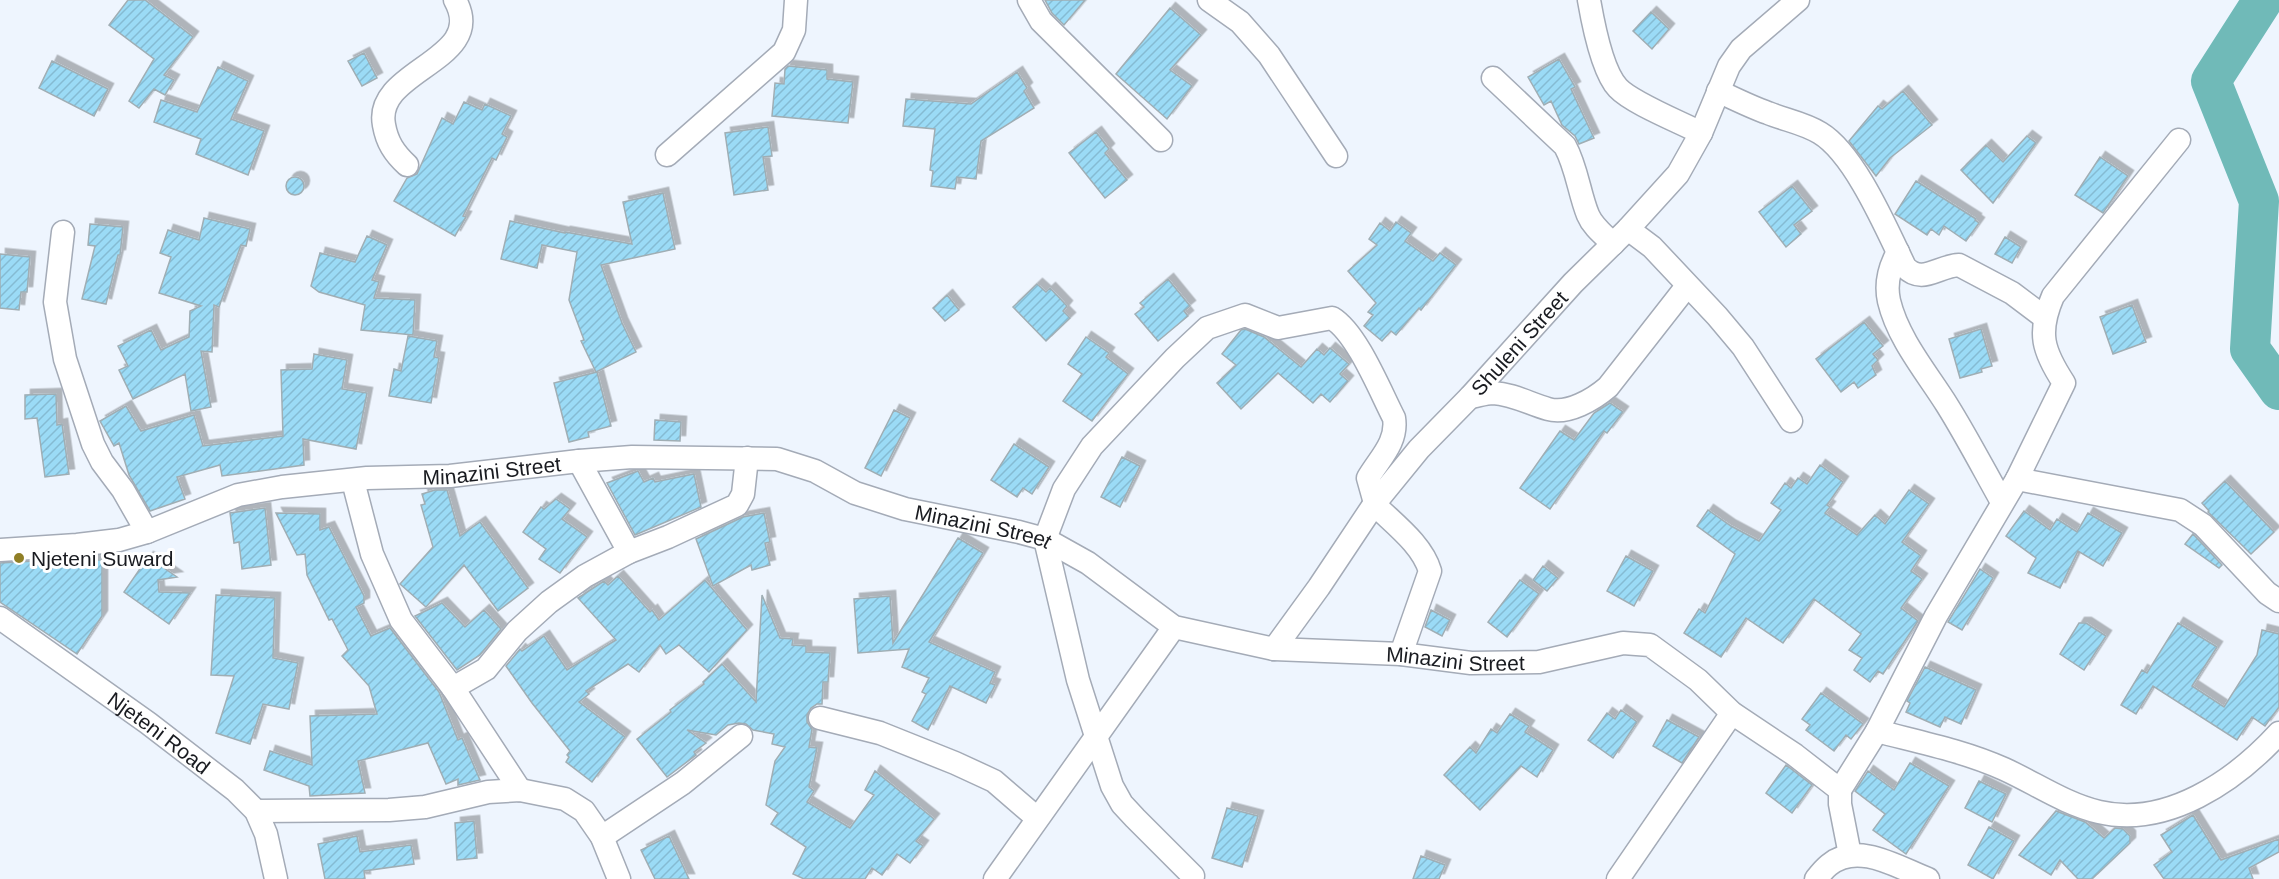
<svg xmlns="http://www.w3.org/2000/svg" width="2279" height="879" font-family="Arial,sans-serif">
<defs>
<pattern id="building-hatch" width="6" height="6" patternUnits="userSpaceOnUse" patternTransform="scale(1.5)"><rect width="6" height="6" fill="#9bdbf6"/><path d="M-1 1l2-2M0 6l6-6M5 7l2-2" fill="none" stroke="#85bbd3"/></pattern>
<filter id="shadow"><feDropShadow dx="5.5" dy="-5.5" stdDeviation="0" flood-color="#0004"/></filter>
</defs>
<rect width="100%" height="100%" fill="#eef5fe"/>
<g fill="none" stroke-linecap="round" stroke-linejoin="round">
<path stroke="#70bab8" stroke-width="40" d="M 2263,0 L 2211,81 L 2259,201 L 2250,349 L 2279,390"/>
</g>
<path fill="url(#building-hatch)" stroke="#a0aeb4" stroke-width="1.5" filter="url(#shadow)" d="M 128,0 L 145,0 L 193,37 L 164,75 L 174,80 L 165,95 L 154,89 L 139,108 L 129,101 L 154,59 L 109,25 Z
M 1045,0 L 1085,0 L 1064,25 L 1052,13 Z
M 1170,8 L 1201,35 L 1170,70 L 1192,86 L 1167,119 L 1116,74 Z
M 1651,12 L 1669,29 L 1652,49 L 1633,31 Z
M 364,53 L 377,78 L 362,86 L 348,61 Z
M 1559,59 L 1575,87 L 1571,89 L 1594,138 L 1579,144 L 1575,136 L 1562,125 L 1551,101 L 1544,105 L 1528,77 Z
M 52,61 L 108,89 L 94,116 L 39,88 Z
M 788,66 L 827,70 L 827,79 L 853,82 L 848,123 L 772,116 L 775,83 L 784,84 L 785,69 Z
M 218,67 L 248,81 L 231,119 L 264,131 L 248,175 L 196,154 L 201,139 L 154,122 L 161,100 L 197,112 Z
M 1017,72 L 1027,88 L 1024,91 L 1034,108 L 981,141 L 976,179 L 957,177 L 955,189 L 931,186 L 933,171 L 930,170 L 935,129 L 903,126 L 906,99 L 971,104 Z
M 1903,91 L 1932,125 L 1890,158 L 1876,176 L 1849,141 L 1878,106 L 1882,109 Z
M 464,102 L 482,110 L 485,104 L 511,116 L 502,134 L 507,137 L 496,160 L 492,158 L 463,216 L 466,217 L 455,236 L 394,201 L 407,178 L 417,174 L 442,118 L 453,124 Z
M 768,127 L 772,156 L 763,157 L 768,190 L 734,195 L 725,133 Z
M 1096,132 L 1109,149 L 1105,153 L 1127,180 L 1105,198 L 1069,153 Z
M 2027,136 L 2036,143 L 1993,203 L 1961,170 L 1986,145 L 2003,162 Z
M 2100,157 L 2128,176 L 2103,213 L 2075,195 Z
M286 186a9 9 0 1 1 18 0a9 9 0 1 1-18 0Z
M 1916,181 L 1976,219 L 1975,220 L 1979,223 L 1966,241 L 1944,226 L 1939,235 L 1931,229 L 1927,235 L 1895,214 Z
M 1792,186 L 1812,211 L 1794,225 L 1801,234 L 1786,247 L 1759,212 Z
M 663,193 L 675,249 L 601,265 L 622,323 L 636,352 L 596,372 L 581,341 L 584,340 L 569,300 L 577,252 L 542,245 L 537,268 L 501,259 L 510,221 L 565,233 L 565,232 L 632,244 L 623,202 Z
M 204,218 L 250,229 L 246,246 L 241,245 L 219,307 L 214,305 L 212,352 L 201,351 L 211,407 L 191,411 L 185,374 L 133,399 L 119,370 L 128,366 L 118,346 L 151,330 L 161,350 L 189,337 L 190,311 L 201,306 L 159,293 L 171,257 L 160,253 L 168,230 L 199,240 Z
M 1396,222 L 1411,233 L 1405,241 L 1433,261 L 1440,253 L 1456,265 L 1421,310 L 1419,308 L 1396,335 L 1391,331 L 1382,341 L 1364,326 L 1373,315 L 1368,312 L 1376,303 L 1348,271 L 1377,245 L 1369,239 L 1380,223 L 1390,231 Z
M 90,224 L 123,227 L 120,255 L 118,255 L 106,304 L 82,299 L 95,246 L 88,245 Z
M 367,236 L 387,245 L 372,280 L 379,282 L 374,298 L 415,300 L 413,335 L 361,330 L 365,305 L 319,292 L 311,286 L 320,253 L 355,262 Z
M 2005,237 L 2021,247 L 2012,263 L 1995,254 Z
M 0,254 L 30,257 L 27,292 L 21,292 L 19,310 L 0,308 Z
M 1168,279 L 1190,306 L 1184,311 L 1188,316 L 1158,341 L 1135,314 L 1144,307 L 1140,303 Z
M 1037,284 L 1046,292 L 1050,288 L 1067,306 L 1063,311 L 1070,318 L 1046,341 L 1013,307 Z
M 947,295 L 959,310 L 945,321 L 933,308 Z
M 2132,305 L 2146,342 L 2113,354 L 2100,317 Z
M 1864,322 L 1883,346 L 1873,354 L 1878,360 L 1872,366 L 1876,375 L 1858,388 L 1854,382 L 1841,392 L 1816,359 Z
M 1245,329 L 1264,337 L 1301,367 L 1317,349 L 1324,355 L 1330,348 L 1349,364 L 1340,374 L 1348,381 L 1330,402 L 1321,394 L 1313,403 L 1278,373 L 1241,409 L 1217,383 L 1236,365 L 1222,354 L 1241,330 Z
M 1981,329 L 1992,366 L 1981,369 L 1982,372 L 1960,378 L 1949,339 Z
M 408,336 L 437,341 L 434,357 L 439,358 L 431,403 L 389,396 L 394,369 L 401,371 Z
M 1086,337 L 1109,353 L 1106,357 L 1128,374 L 1092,421 L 1063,401 L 1082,374 L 1068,364 Z
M 314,354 L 347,360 L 342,389 L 367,393 L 356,449 L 303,439 L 304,465 L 222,476 L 220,465 L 177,477 L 185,499 L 150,511 L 129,475 L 119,443 L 114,446 L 100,421 L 126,406 L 141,431 L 194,415 L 203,446 L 283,436 L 281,370 L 312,369 Z
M 597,372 L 611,426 L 588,432 L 589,437 L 569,442 L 554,383 Z
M 56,394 L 57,425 L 62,424 L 69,474 L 45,477 L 37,418 L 25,419 L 25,395 Z
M 1610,403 L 1623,412 L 1607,433 L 1604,431 L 1550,509 L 1520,488 L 1560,431 L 1574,440 L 1594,413 Z
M 894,410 L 910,418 L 881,476 L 865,468 Z
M 655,420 L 681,422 L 680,441 L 654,440 Z
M 1014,444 L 1049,467 L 1032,494 L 1023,488 L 1017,497 L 991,480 Z
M 1122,457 L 1140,466 L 1120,507 L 1101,497 Z
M 1820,465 L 1843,482 L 1827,505 L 1830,507 L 1825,513 L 1857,535 L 1875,515 L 1885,524 L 1909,490 L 1929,504 L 1902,542 L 1921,556 L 1911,571 L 1922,579 L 1901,608 L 1918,621 L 1883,674 L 1878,671 L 1870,682 L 1854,670 L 1862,658 L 1849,650 L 1861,634 L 1814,599 L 1783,643 L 1746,618 L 1721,657 L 1684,633 L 1699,609 L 1705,613 L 1735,554 L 1697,526 L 1708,510 L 1731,526 L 1759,541 L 1781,510 L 1771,503 L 1785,483 L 1791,488 L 1798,478 L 1807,484 Z
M 638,471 L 644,482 L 653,478 L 655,482 L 694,474 L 701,507 L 635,535 L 607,483 Z
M 2225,481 L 2274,532 L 2251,554 L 2208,512 L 2209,511 L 2202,503 Z
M 435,490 L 447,490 L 460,536 L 480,522 L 528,588 L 498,611 L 464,565 L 426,607 L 400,584 L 433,547 L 421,505 L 425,504 L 422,494 Z
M 556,499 L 570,509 L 562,519 L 587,537 L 560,573 L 539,559 L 546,549 L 523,532 L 541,507 L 544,509 Z
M 265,508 L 271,565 L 242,569 L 239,542 L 234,543 L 230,513 Z
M 2024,511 L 2050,530 L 2057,519 L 2077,532 L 2088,513 L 2122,533 L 2103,566 L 2078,551 L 2060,588 L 2028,573 L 2036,558 L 2006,536 Z
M 276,513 L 320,514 L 320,530 L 329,527 L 364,596 L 364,603 L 356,607 L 371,636 L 390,628 L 439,692 L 458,740 L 462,738 L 480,780 L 458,785 L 458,779 L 446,784 L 428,743 L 358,761 L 365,793 L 310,796 L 309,786 L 264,770 L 270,751 L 312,765 L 310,716 L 377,714 L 369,686 L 342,656 L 348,650 L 332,619 L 329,620 L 307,575 L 305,554 L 297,555 Z
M 764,513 L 770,542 L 765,543 L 770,565 L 752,570 L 751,565 L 713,586 L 696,539 L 743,517 Z
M 2193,534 L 2222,565 L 2219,568 L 2185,544 Z
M 958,538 L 983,553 L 929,642 L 995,672 L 990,683 L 995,685 L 986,703 L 950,686 L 928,730 L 912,721 L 926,694 L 922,692 L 929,678 L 902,667 L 909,649 L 858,653 L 854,599 L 890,596 L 893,643 Z
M 1626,556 L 1653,571 L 1634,606 L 1607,591 Z
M 148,557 L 177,577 L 158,580 L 159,592 L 190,593 L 169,624 L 124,592 Z
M 54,560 L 102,560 L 102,616 L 77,654 L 0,602 L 0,563 Z
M 1543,566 L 1558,578 L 1547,591 L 1533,580 Z
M 1980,569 L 1993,578 L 1962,630 L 1948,622 Z
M 618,576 L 650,612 L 652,610 L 659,620 L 705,580 L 747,630 L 709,672 L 679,645 L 666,654 L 660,645 L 639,672 L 628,664 L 586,691 L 589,694 L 579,702 L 625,737 L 592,782 L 566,762 L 569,757 L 567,755 L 570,751 L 532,703 L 506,666 L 520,649 L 522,651 L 544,636 L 567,670 L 616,640 L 578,598 L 604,581 L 608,585 Z
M 1520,580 L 1539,594 L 1507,637 L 1488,622 Z
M 216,595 L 275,598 L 273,658 L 298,663 L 289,709 L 263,704 L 250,744 L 216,733 L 234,676 L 211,675 Z
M 762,595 L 780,638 L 793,639 L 792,645 L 806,646 L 806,652 L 830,653 L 828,682 L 823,682 L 822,704 L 817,704 L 811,708 L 807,715 L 807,722 L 812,729 L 809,747 L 817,748 L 809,787 L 814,791 L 807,802 L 850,828 L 874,795 L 865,790 L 875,771 L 934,819 L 916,841 L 923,846 L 910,863 L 897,854 L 882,875 L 872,868 L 865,879 L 804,879 L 793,874 L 806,847 L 771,824 L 778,813 L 766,805 L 775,761 L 785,747 L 772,744 L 774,734 L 753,730 L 746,724 L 739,723 L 728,725 L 716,735 L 687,730 L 706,743 L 694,752 L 696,755 L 667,777 L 637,739 L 671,712 L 670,710 L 704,684 L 703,682 L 722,664 L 756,702 Z
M 442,603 L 465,627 L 484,610 L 501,629 L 480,655 L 457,670 L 415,616 Z
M 1431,610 L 1450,620 L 1442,636 L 1425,627 Z
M 2079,623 L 2086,623 L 2106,636 L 2084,670 L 2060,654 Z
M 2178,623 L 2217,647 L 2192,686 L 2224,707 L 2257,655 L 2262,630 L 2279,634 L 2279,707 L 2265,726 L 2252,717 L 2237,740 L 2153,686 L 2136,714 L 2121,705 L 2142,670 L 2147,673 Z
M 1925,667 L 1976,690 L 1961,724 L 1945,717 L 1940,727 L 1906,712 L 1910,703 L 1907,701 Z
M 1821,693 L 1863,724 L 1851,739 L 1846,735 L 1834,751 L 1806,730 L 1810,725 L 1802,719 Z
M 1621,710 L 1637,722 L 1613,758 L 1588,740 L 1607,713 L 1615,719 Z
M 1510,714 L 1529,726 L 1525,732 L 1553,750 L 1537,777 L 1521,766 L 1480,810 L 1444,775 L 1470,747 L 1476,753 L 1491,729 L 1497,733 Z
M 1667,720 L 1699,737 L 1682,763 L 1653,746 Z
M 1910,763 L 1949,786 L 1906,854 L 1873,830 L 1885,814 L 1855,791 L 1868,771 L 1894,790 Z
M 1786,765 L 1812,785 L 1792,813 L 1766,793 Z
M 1979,781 L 2006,794 L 1992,822 L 1965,808 Z
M 1227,808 L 1258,816 L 1242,867 L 1212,858 Z
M 2056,811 L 2085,822 L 2104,838 L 2115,828 L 2123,829 L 2130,836 L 2130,843 L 2092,879 L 2078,879 L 2060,860 L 2051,875 L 2019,855 Z
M 2193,815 L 2221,860 L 2279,839 L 2279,852 L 2249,868 L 2253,879 L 2164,879 L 2154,865 L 2172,852 L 2161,835 Z
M 474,821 L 477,858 L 457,860 L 455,823 Z
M 1989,827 L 2014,841 L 1993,879 L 1968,865 Z
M 357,836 L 360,852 L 411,845 L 414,864 L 364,871 L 365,879 L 325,879 L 318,844 Z
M 669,836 L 689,879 L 655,879 L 641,850 Z
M 1421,856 L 1445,865 L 1439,879 L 1413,879 Z"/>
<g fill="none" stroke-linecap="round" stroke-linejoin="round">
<defs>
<g id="minor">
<path d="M 1029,0 L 1041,21 L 1161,140"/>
<path d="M 1209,0 L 1240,22 L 1269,55 L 1336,156"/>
<path d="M 1589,0 C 1593,23 1602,71 1618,88 C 1632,103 1680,122 1701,133"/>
<path d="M 1493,78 L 1565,146 C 1577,168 1579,193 1588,215 C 1593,227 1604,235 1613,244"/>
<path d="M 1718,91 C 1735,99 1751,107 1768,113 C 1785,120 1804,123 1820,133 C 1855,154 1887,230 1905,267 C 1922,285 1938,266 1959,265 L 2012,293 L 2044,317"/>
<path d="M 667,155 L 784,52 L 794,30 L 796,0"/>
<path d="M 407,165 C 394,153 387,142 384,125 C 373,69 489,61 455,0"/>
<path d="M 1628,229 L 1652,247 L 1717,316 L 1743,347 L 1791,421"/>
<path d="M 63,232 L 55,302 L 65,359 L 93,444 L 102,462 L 123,490 L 147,532"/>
<path d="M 1898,252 C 1889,268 1885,283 1889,301 C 1898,339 1927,373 1947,405 C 1967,437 1984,470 2002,502"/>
<path d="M 1470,397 C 1477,396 1486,393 1493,393 C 1513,394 1530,404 1548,409 C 1568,415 1594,399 1608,387 L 1687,286"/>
<path d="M 579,461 L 629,552"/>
<path d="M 2017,479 L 2180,510 L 2203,525 L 2267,593 L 2279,601"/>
<path d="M 353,481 L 372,554 L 401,620 L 453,688 L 520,790"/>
<path d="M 1374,504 C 1394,524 1422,544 1430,571 L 1401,654"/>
<path id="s1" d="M 0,550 L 77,545 L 119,540 L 147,532 L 238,495 L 282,487 L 367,478 L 450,476 L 579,461 L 632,457 L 777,459 L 815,471 L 855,493 L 905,509 L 1019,532 L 1045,539 L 1088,563 L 1174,627 L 1274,649 L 1401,654 L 1471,663 L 1539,662 L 1623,643 L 1650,645 L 1698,680 L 1732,713 L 1795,755 L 1840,790 L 1840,804 L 1850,855"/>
<path id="s2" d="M 0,618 L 148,723 L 235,790 L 256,811 L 266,834 L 276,879"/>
<path id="s3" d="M 1274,649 L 1319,587 L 1375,503 L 1419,449 L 1470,397 L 1573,283 L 1628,229 L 1678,174 L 1701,133 L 1729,66 L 1741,49 L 1798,0"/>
<path d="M 453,688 L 486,669 L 517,631 L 549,602 L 585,576 L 629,552 L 668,537 L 737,505 L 743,494 L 747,458"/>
<path d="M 820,718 L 880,733 L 955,763 L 994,781 L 1037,818"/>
<path d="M 1877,731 C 1919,742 1964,751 2004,769 C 2035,783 2065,804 2099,812 C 2167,828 2235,781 2279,733"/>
<path d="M 1840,790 L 1877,731 L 1936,616 L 2017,479 L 2064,383 C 2043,351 2037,333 2053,296 L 2179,140"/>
<path d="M 256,811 L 389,810 L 425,807 L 488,792 L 520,790 L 565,799 L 584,811 L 602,837 L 619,879"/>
<path d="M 602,837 L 683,783 L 741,736"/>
<path d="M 1193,876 L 1135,818 L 1122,804 L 1112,786 L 1078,680 L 1045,539 L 1064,489 L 1092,446 L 1175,358 L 1207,328 L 1245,315 L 1278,328 L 1332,318 C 1357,333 1380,391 1394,418 C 1398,442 1379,459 1368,478 L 1375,503"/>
<path d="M 995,879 L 1174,627"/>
<path d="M 1618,879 L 1732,713"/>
<path d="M 1816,879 C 1820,874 1824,869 1829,865 C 1858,841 1899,868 1928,879"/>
</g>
</defs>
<use href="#minor" stroke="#a4abb7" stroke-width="25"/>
<use href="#minor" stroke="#fff" stroke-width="22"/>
</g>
<circle fill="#907f26" stroke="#fff" stroke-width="2" cx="19" cy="558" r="6"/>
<g text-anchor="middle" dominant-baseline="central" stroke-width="6" stroke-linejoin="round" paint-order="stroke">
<g font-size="21" fill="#191b20" stroke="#fff">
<text stroke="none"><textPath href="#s3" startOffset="393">Shuleni Street</textPath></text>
<text stroke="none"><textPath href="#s1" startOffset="502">Minazini Street</textPath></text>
<text stroke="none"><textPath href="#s1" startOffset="1006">Minazini Street</textPath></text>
<text stroke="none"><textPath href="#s1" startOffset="1510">Minazini Street</textPath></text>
<text stroke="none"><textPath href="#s2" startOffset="196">Njeteni Road</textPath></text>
</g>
<g font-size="21" fill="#191b20" stroke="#fff" text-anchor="start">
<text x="31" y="558">Njeteni Suward</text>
</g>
</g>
</svg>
